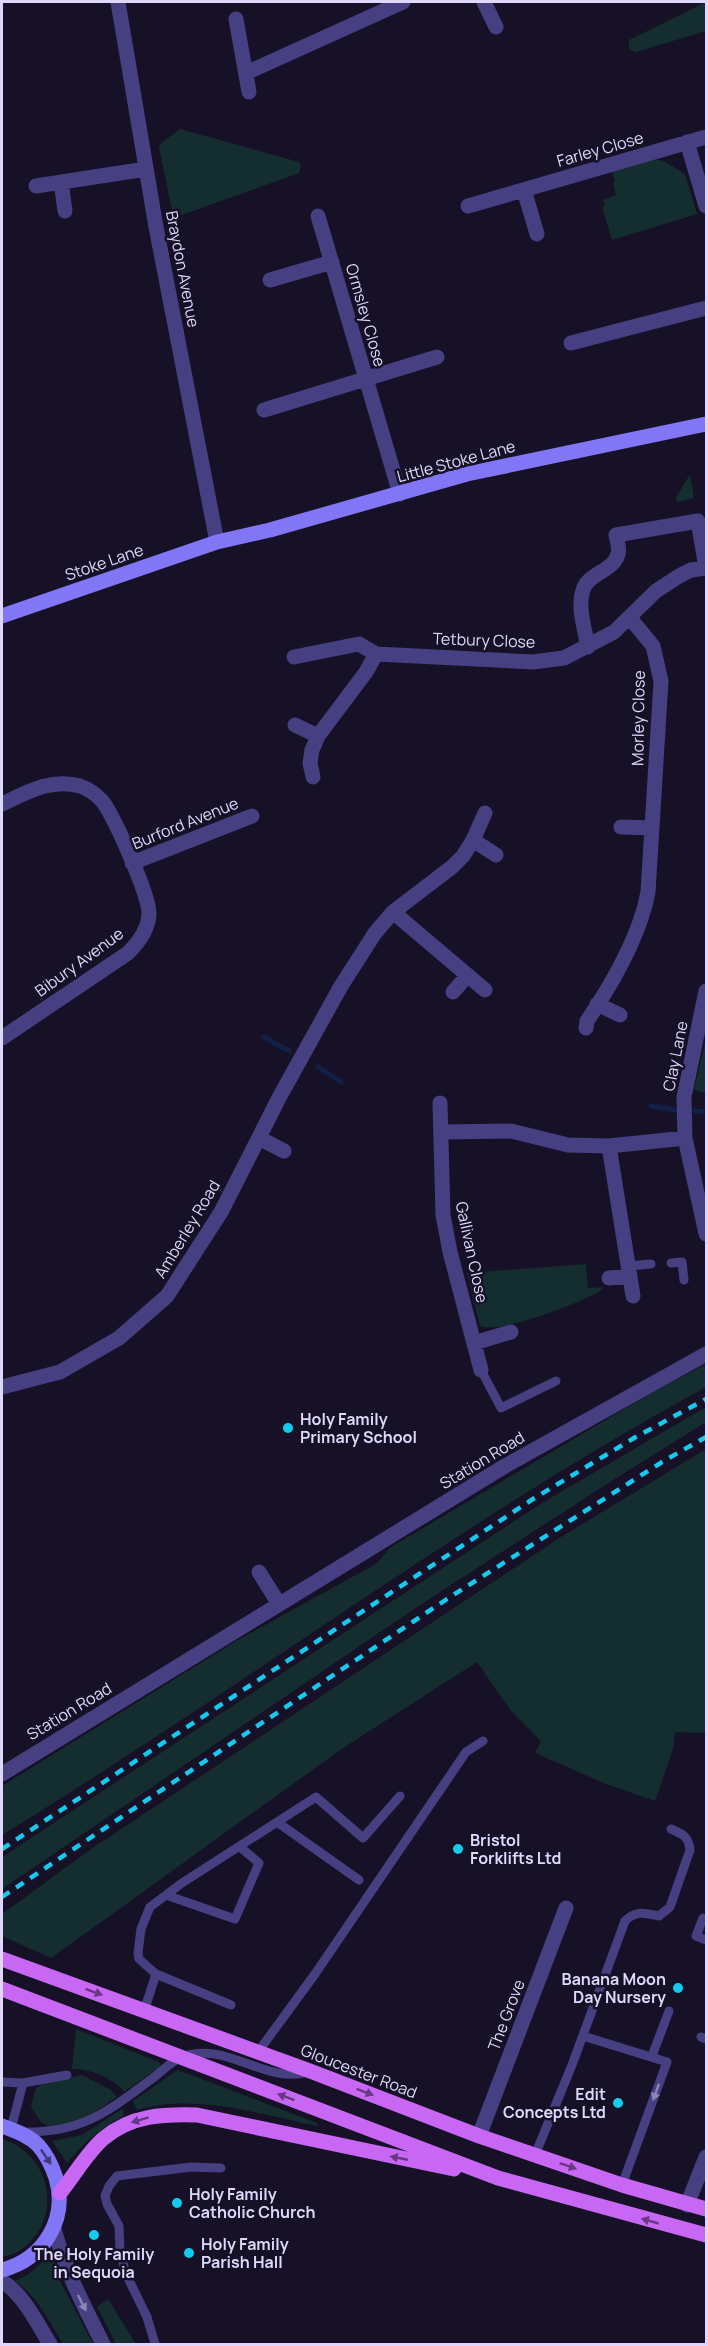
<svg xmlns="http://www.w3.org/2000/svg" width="708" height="2346" font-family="Manrope,sans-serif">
<rect width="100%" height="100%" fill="#161126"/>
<path fill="#142e2f" d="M 706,2 L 706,31 L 636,52 L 629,49 L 629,40 Z
M 180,129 L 299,162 L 301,166 L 299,173 L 182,215 L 172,210 L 159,148 L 161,143 Z
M 653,159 L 664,161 L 685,174 L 697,214 L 612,240 L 602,207 L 605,206 L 603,200 L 616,195 L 613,183 L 615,182 L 612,171 Z
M 690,474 L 694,498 L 677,502 L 676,498 Z
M 706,1039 L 706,1094 L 694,1089 Z
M 586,1264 L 588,1288 L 604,1287 L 597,1293 C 575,1304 502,1334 480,1326 L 467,1273 Z
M 706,1364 L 706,1387 C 462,1520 239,1690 2,1835 L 2,1786 L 236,1641 L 376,1564 L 391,1547 L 648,1395 Z
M 706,1407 L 706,1422 L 613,1480 L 423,1603 L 2,1889 L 2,1857 L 542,1503 Z
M 706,1449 L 706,1733 L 675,1732 L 673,1749 L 655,1801 L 606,1784 L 535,1753 L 541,1741 L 511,1711 L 477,1662 L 343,1748 L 51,1958 L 2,1936 L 2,1914 L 91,1849 L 561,1537 Z
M 76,2029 L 159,2062 L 161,2066 L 124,2092 C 115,2078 88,2068 72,2069 Z
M 178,2070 L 317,2123 L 317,2126 C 259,2114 195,2093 137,2110 L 133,2101 Z
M 82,2075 L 111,2090 L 117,2097 C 100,2108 68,2133 46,2125 C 39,2122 35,2113 31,2106 L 36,2088 L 44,2083 Z
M 122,2109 L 124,2115 C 98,2131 87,2139 67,2163 L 52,2141 L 82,2135 Z
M 2,2139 C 52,2154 65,2221 19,2251 C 15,2254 7,2255 2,2257 Z
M 53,2253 L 58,2277 L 93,2344 L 63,2344 C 49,2321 38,2297 15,2281 L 29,2274 Z
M 108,2299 L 136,2344 L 116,2344 L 97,2307 Z"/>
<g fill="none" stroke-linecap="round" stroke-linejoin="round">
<path stroke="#102046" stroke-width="5" d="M 264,1037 L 289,1051
M 318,1067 L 341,1082
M 651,1106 L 676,1110
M 695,1111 L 706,1112"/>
<path stroke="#463f81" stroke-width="9" d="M 671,1263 L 682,1262 L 684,1280
M 628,1266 L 651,1264
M 481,1370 L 501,1408 L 556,1381
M 277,1822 L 359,1880
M 166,1895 L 235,1919 L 259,1863 L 240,1847
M 703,1918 L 696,1936 L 706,1940
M 156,1974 L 231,2005
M 144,2011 L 156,1974 L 139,1959 L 138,1953 L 141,1929 L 150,1907 L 182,1883 L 316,1797 L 363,1838 L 400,1796
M 583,2036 L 667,2062 L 622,2185
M 701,2037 L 706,2039
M 258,2052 L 315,1974 L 466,1752 L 483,1741
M 652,2056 L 669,2011
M 2,2082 L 23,2083 L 67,2075
M 11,2129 L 23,2083
M 24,2132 C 80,2133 106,2113 149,2081 C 159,2074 171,2061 182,2057 C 225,2040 266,2085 308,2072
M 535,2155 L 572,2065 L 625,1921 C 636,1910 644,1913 659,1916 L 670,1907 L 690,1850 C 689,1837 683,1834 671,1829
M 155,2344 L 147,2317 L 126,2274 L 120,2251 L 119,2226 L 107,2204 L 105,2196 L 109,2186 L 117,2176 L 191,2167 L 221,2168"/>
<path stroke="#463f81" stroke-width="15" d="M 118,2 L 156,227 L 217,542
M 484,2 L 496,27
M 236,19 L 249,92
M 246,73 L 403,2
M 687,142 L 706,206
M 61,182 L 65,211
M 36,186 L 146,169
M 524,190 L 537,234
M 468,206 L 706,137
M 318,216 L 400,494
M 270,280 L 332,262
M 571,343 L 706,308
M 264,410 L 437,357
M 588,647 C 585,629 577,607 583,590 C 588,573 614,571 618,554 C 620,548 617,541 616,535 L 698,521 L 706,568
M 294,657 L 359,644 L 376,654 L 533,662 L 564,658 L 614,632 L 656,591 L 679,576 L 691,570 L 706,568
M 295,725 L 318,736
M 313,777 L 310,763 L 312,750 L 318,736 L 366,672 L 376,654
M 2,804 C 27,792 51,778 80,786 C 89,789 97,795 103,802 C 115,819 148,892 149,913 C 149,928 138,943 128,953 L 2,1038
M 621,827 L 652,828
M 473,840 L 496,855
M 132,863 L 252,816
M 393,912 L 485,990
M 706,991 L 684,1097 L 685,1138 L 706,1234
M 453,992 L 468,975
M 597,1004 L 620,1015
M 586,1028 L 587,1021 C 612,984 640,936 648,892 L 661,681 L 653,646 L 630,618
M 440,1103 L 443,1215 L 450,1252 L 481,1370
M 441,1132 L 511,1131 L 568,1145 L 609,1146 L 685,1138
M 259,1138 L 284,1151
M 609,1146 L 633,1296
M 609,1278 L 630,1276
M 474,1343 L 511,1332
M 2,1387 L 60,1372 L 119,1338 L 167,1296 L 221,1212 L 280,1096 L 341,986 L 375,933 L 393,912 L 452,867 L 463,856 L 473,840 L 485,813
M 259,1572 L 279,1604
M 2,1774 L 505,1466 L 706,1354
M 479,2136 L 566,1908
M 687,2205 L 706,2157
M 54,2229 C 65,2270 84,2306 103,2344
M 2,2281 C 24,2295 37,2323 50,2344"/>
<path stroke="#8176f6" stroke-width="15" d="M 2,616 L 217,542 L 270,530 L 467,474 L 706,424
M 2,2126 C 15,2131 28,2135 38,2145 C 47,2155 52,2166 56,2178 C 68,2219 44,2259 2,2270"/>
<path stroke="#c967f5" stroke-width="15" d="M 2,1959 L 310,2071 L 479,2136 L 622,2185 L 706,2209
M 2,1989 L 498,2178 L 706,2235
M 60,2193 C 73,2177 89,2150 104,2138 C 132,2115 163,2114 197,2115 L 454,2169"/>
<path stroke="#12cbef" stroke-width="4.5" stroke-dasharray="9 8" stroke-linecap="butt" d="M 2,1849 L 533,1499 L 634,1438 L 706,1399
M 2,1897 L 447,1599 L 662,1462 L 706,1437"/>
</g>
<defs><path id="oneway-solid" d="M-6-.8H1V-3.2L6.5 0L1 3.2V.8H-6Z" transform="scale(1.5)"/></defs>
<g fill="#673883">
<use href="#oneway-solid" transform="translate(94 1992) rotate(20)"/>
<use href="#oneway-solid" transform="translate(365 2092) rotate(21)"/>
<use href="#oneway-solid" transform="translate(286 2097) rotate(-159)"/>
<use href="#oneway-solid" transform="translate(140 2120) rotate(163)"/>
<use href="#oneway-solid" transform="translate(399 2158) rotate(-169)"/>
<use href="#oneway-solid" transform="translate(568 2166) rotate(19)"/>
<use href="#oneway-solid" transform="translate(650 2221) rotate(-164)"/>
</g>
<g fill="#8b84b8">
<use href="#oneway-solid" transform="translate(656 2092) rotate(110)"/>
<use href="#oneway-solid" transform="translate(82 2303) rotate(63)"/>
</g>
<use fill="#413979" href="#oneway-solid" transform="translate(46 2157) rotate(56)"/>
<g fill="#12cbef" stroke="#161126" stroke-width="2">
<circle cx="288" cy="1428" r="6"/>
<circle cx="458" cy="1849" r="6"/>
<circle cx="678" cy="1988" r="6"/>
<circle cx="618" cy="2103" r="6"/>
<circle cx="177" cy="2203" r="6"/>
<circle cx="94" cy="2235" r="6"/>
<circle cx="189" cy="2253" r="6"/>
</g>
<g text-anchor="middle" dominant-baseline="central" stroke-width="5" stroke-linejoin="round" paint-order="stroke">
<g font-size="16" fill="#dfd8fc" stroke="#161126">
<text transform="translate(600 149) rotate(-16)">Farley Close</text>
<text transform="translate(183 269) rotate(79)">Braydon Avenue</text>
<text transform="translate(366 315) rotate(74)">Ormsley Close</text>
<text transform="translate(456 461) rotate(-15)">Little Stoke Lane</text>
<text transform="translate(104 562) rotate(-19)">Stoke Lane</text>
<text transform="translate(484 640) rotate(2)">Tetbury Close</text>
<text transform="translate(638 718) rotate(-89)">Morley Close</text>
<text transform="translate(185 823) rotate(-22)">Burford Avenue</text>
<text transform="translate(79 962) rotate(-36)">Bibury Avenue</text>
<text transform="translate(675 1056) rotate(-79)">Clay Lane</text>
<text transform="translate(187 1229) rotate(-59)">Amberley Road</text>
<text transform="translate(472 1252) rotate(78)">Gallivan Close</text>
<text transform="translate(482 1460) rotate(-31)">Station Road</text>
<text transform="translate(69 1711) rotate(-31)">Station Road</text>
<text transform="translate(506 2015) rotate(-69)">The Grove</text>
<text transform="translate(359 2071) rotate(21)">Gloucester Road</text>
</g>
<g font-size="16" font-weight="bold" fill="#dfd8fc" stroke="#161126" text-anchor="start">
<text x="300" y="1419">Holy Family<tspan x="300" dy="18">Primary School</tspan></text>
<text x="470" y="1840">Bristol<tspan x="470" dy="18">Forklifts Ltd</tspan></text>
<text x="666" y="1979" text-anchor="end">Banana Moon<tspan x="666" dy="18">Day Nursery</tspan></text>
<text x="606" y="2094" text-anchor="end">Edit<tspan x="606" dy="18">Concepts Ltd</tspan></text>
<text x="189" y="2194">Holy Family<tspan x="189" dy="18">Catholic Church</tspan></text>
<text x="201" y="2244">Holy Family<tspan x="201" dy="18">Parish Hall</tspan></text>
<text x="94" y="2254" text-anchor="middle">The Holy Family<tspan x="94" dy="18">in Sequoia</tspan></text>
</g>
</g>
<rect width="708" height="2346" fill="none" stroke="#dfd8fc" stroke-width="6"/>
</svg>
